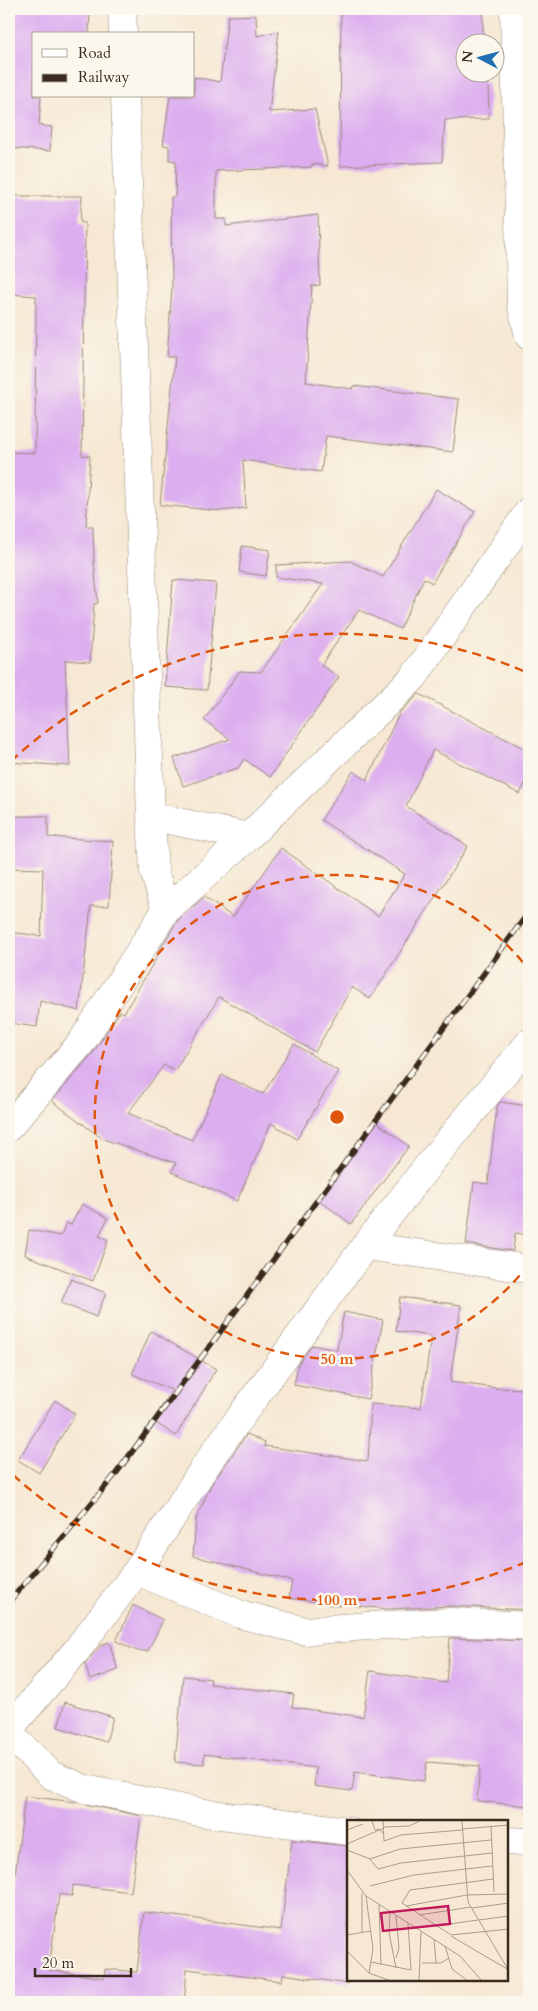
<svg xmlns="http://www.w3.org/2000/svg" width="538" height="2011" font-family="Cardo,serif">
<rect width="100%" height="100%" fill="#fbf7ec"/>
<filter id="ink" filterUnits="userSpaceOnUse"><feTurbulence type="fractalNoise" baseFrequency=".02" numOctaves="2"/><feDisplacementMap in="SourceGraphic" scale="10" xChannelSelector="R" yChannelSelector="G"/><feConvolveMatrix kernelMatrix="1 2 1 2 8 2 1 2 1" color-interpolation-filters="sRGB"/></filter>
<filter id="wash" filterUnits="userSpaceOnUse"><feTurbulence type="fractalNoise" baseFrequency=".0096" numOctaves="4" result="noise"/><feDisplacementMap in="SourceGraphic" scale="20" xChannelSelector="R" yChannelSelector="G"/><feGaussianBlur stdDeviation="1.12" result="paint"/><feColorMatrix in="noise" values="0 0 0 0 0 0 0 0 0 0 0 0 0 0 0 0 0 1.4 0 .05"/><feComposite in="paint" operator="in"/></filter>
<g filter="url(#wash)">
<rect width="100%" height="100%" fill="#f6e8d3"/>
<g id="blocks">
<path fill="#dcadef" d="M 9,9 L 90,10 L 89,34 L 34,34 L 34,96 L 41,96 L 39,125 L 52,127 L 50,151 L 9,148 Z
M 341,9 L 483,9 L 483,42 L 466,42 L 466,72 L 483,72 L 483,83 L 488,82 L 489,119 L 445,120 L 442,162 L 340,166 Z
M 256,15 L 257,36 L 279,31 L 269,112 L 315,109 L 328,166 L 312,164 L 312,167 L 216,171 L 216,219 L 226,219 L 226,226 L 318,215 L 320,285 L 312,286 L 306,382 L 353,389 L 354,386 L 459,399 L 453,452 L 326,436 L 321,472 L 243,460 L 246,508 L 221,511 L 160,505 L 175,357 L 167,357 L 172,288 L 171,197 L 175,197 L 176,161 L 169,160 L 169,146 L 163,145 L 170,96 L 194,96 L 194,77 L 220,82 L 228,16 Z
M 9,196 L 82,196 L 80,222 L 85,223 L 82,455 L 90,456 L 86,526 L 93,526 L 94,564 L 98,603 L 94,604 L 90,662 L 65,660 L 70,766 L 9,762 L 9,452 L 35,453 L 36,296 L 9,294 Z
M 436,489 L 475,512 L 432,583 L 424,578 L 400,629 L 359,610 L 321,665 L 339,677 L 270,777 L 244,759 L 238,768 L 183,786 L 174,758 L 230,739 L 204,720 L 240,671 L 261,672 L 323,584 L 276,577 L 276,565 L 350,561 L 383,577 Z
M 242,546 L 270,550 L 266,576 L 239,572 Z
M 173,580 L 216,583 L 207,690 L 165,687 Z
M 419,694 L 529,751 L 529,775 L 520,794 L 433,750 L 406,806 L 468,846 L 370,999 L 352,987 L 315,1052 L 219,997 L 175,1070 L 164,1065 L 128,1113 L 192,1140 L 222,1075 L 263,1094 L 294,1044 L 338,1071 L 297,1139 L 271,1123 L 237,1201 L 172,1172 L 176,1163 L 103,1139 L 52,1101 L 93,1053 L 120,1011 L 124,1013 L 158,955 L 157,954 L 178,920 L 204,897 L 233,917 L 281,848 L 378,916 L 405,874 L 321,820 L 353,771 L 367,780 L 400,712 Z
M 11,816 L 48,816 L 48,837 L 113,841 L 109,906 L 91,906 L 79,1011 L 40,1001 L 37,1027 L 9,1023 L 9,932 L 41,936 L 43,869 L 10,868 Z
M 500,1102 L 529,1106 L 529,1235 L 515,1233 L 513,1251 L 466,1244 L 474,1182 L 488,1184 L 497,1106 Z
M 376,1122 L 409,1146 L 351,1224 L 319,1200 Z
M 82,1204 L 108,1218 L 99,1236 L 108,1240 L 93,1281 L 25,1255 L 29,1230 L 61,1236 L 66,1223 L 71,1225 Z
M 71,1279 L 106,1293 L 96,1317 L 61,1303 Z
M 400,1297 L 461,1305 L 450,1382 L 496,1388 L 529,1389 L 529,1610 L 452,1606 L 387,1609 L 341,1604 L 341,1606 L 289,1598 L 292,1581 L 193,1556 L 196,1519 L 211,1485 L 247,1434 L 265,1442 L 264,1446 L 368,1461 L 371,1404 L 421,1408 L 431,1336 L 396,1331 Z
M 344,1312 L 383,1320 L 368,1399 L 294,1385 L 298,1364 L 312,1345 L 337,1350 Z
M 151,1331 L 216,1369 L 176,1436 L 153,1421 L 172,1390 L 132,1374 Z
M 55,1400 L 75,1414 L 39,1473 L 18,1460 Z
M 133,1605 L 163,1620 L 148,1651 L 137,1651 L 116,1641 Z
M 450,1638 L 529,1641 L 529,1806 L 477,1801 L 480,1766 L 427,1762 L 424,1781 L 355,1772 L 352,1791 L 314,1786 L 316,1768 L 204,1754 L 204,1764 L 175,1762 L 183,1676 L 211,1679 L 210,1684 L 294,1694 L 292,1707 L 363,1717 L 370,1671 L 446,1683 Z
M 109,1642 L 118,1670 L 90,1680 L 85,1664 L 101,1645 Z
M 65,1702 L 113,1717 L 106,1742 L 58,1727 Z
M 25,1796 L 76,1802 L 141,1816 L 131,1892 L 73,1885 L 72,1896 L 59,1894 L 49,1970 L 104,1978 L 105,1969 L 137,1972 L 144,1912 L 281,1930 L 292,1840 L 348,1846 L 348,1984 L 283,1974 L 282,1981 L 187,1969 L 184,2002 L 9,2002 L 9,1891 L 13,1891 Z"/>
</g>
</g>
<g filter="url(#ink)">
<use href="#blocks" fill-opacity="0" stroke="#988978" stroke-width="1"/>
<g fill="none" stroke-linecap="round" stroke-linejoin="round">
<defs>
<path id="minor" d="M 122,9 L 123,34
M 514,9 L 521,303 L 529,336
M 125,96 L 151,816 L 154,871 L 166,910
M 151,816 L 248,837
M 9,1127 L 81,1043 L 166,910 L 248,837 L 413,678 L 529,511
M 365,1246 L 529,1269
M 137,1571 L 239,1614 L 305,1631 L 367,1626 L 451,1622 L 529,1626
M 9,1729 L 76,1651 L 137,1571 L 214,1453 L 365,1246 L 430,1163 L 529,1043
M 9,1733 L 51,1775 L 85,1789 L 204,1813 L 348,1831
M 507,1841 L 529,1842"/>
</defs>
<use href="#minor" stroke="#988978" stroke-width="29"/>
<use href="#minor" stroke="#fff" stroke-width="28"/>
<defs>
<path id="rail" d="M 9,1602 L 115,1475 L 529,912"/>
</defs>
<use href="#rail" stroke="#3b2a1e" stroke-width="5.5"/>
<use href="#rail" stroke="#fbf7ec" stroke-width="4" stroke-dasharray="11" stroke-linecap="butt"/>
</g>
</g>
<g fill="none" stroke="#df570d" stroke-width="2.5" stroke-dasharray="9 6">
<path d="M529 1264A242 242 0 1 1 529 970"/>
<path d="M526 1562A483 483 0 0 1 11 1473M11 761A483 483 0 0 1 526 672"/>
</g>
<g transform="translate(347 1820)">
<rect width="161" height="161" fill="#f6e8d3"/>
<path fill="none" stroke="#ab9c8b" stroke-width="1" d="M 25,1 L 28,10 L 32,9 L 36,13M 36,1 L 37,21 L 54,15 L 115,10M 115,1 L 121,82 L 162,151M 144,6 L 147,72M 37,7 L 62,6 L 73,1M 115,9 L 162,5M 0,10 L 16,4M 144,20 L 53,29 L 23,39 L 31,49 L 54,43 L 145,33M 0,24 L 37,8M 0,30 L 23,39M 0,50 L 19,76 L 113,136 L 135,161M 146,59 L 63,70 L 55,83 L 104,115 L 162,109M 23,66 L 67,55 L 145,46M 15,73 L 15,112M 19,76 L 26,129 L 22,153 L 44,161M 32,85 L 34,145M 59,86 L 120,75 L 162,74M 125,88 L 162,83M 43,93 L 42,112 L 49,148M 72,95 L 124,87M 132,100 L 162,96M 88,106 L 131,100M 0,115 L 24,111M 104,116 L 160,149M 87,119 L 89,143M 98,126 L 105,149 L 121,161M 0,131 L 22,153M 49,138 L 52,128 L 49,96M 24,142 L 64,150 L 61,103M 75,143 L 94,143 L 102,138M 72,161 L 74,112"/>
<path fill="#c2185b" fill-opacity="0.15" stroke="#c2185b" stroke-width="2.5" d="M 101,86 L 103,104 L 36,111 L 34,93 Z"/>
<rect width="161" height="161" fill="none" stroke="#3b2a1e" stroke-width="2.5"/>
</g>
<circle cx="337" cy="1117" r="8" fill="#df570d" stroke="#fbf7ec" stroke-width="2.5"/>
<g font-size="15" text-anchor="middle" font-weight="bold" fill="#df570d" stroke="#fbf7ec" stroke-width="5" stroke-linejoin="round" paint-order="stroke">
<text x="337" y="1364">50 m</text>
<text x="337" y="1605">100 m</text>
</g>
<rect width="538" height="2011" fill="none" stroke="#fbf7ec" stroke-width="30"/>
<rect x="32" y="32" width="162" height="65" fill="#fbf7ec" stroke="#aea59a"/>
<rect x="42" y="49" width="25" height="8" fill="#ffffff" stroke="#aea59a"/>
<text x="78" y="58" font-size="15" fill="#3b2a1e">Road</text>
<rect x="42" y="74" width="25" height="8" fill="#3b2a1e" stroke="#aea59a"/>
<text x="78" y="82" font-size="15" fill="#3b2a1e">Railway</text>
<g transform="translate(480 58) rotate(276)"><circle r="24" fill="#fbf7ec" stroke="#aea59a"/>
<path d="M0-4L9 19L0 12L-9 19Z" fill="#1f6fb2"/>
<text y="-8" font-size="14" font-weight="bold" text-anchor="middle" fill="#3b2a1e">N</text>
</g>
<path d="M35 1968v8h96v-8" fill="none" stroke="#3b2a1e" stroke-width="2.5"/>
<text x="42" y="1968" font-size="15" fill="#3b2a1e" stroke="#fbf7ec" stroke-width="4" paint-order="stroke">20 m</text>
</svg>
